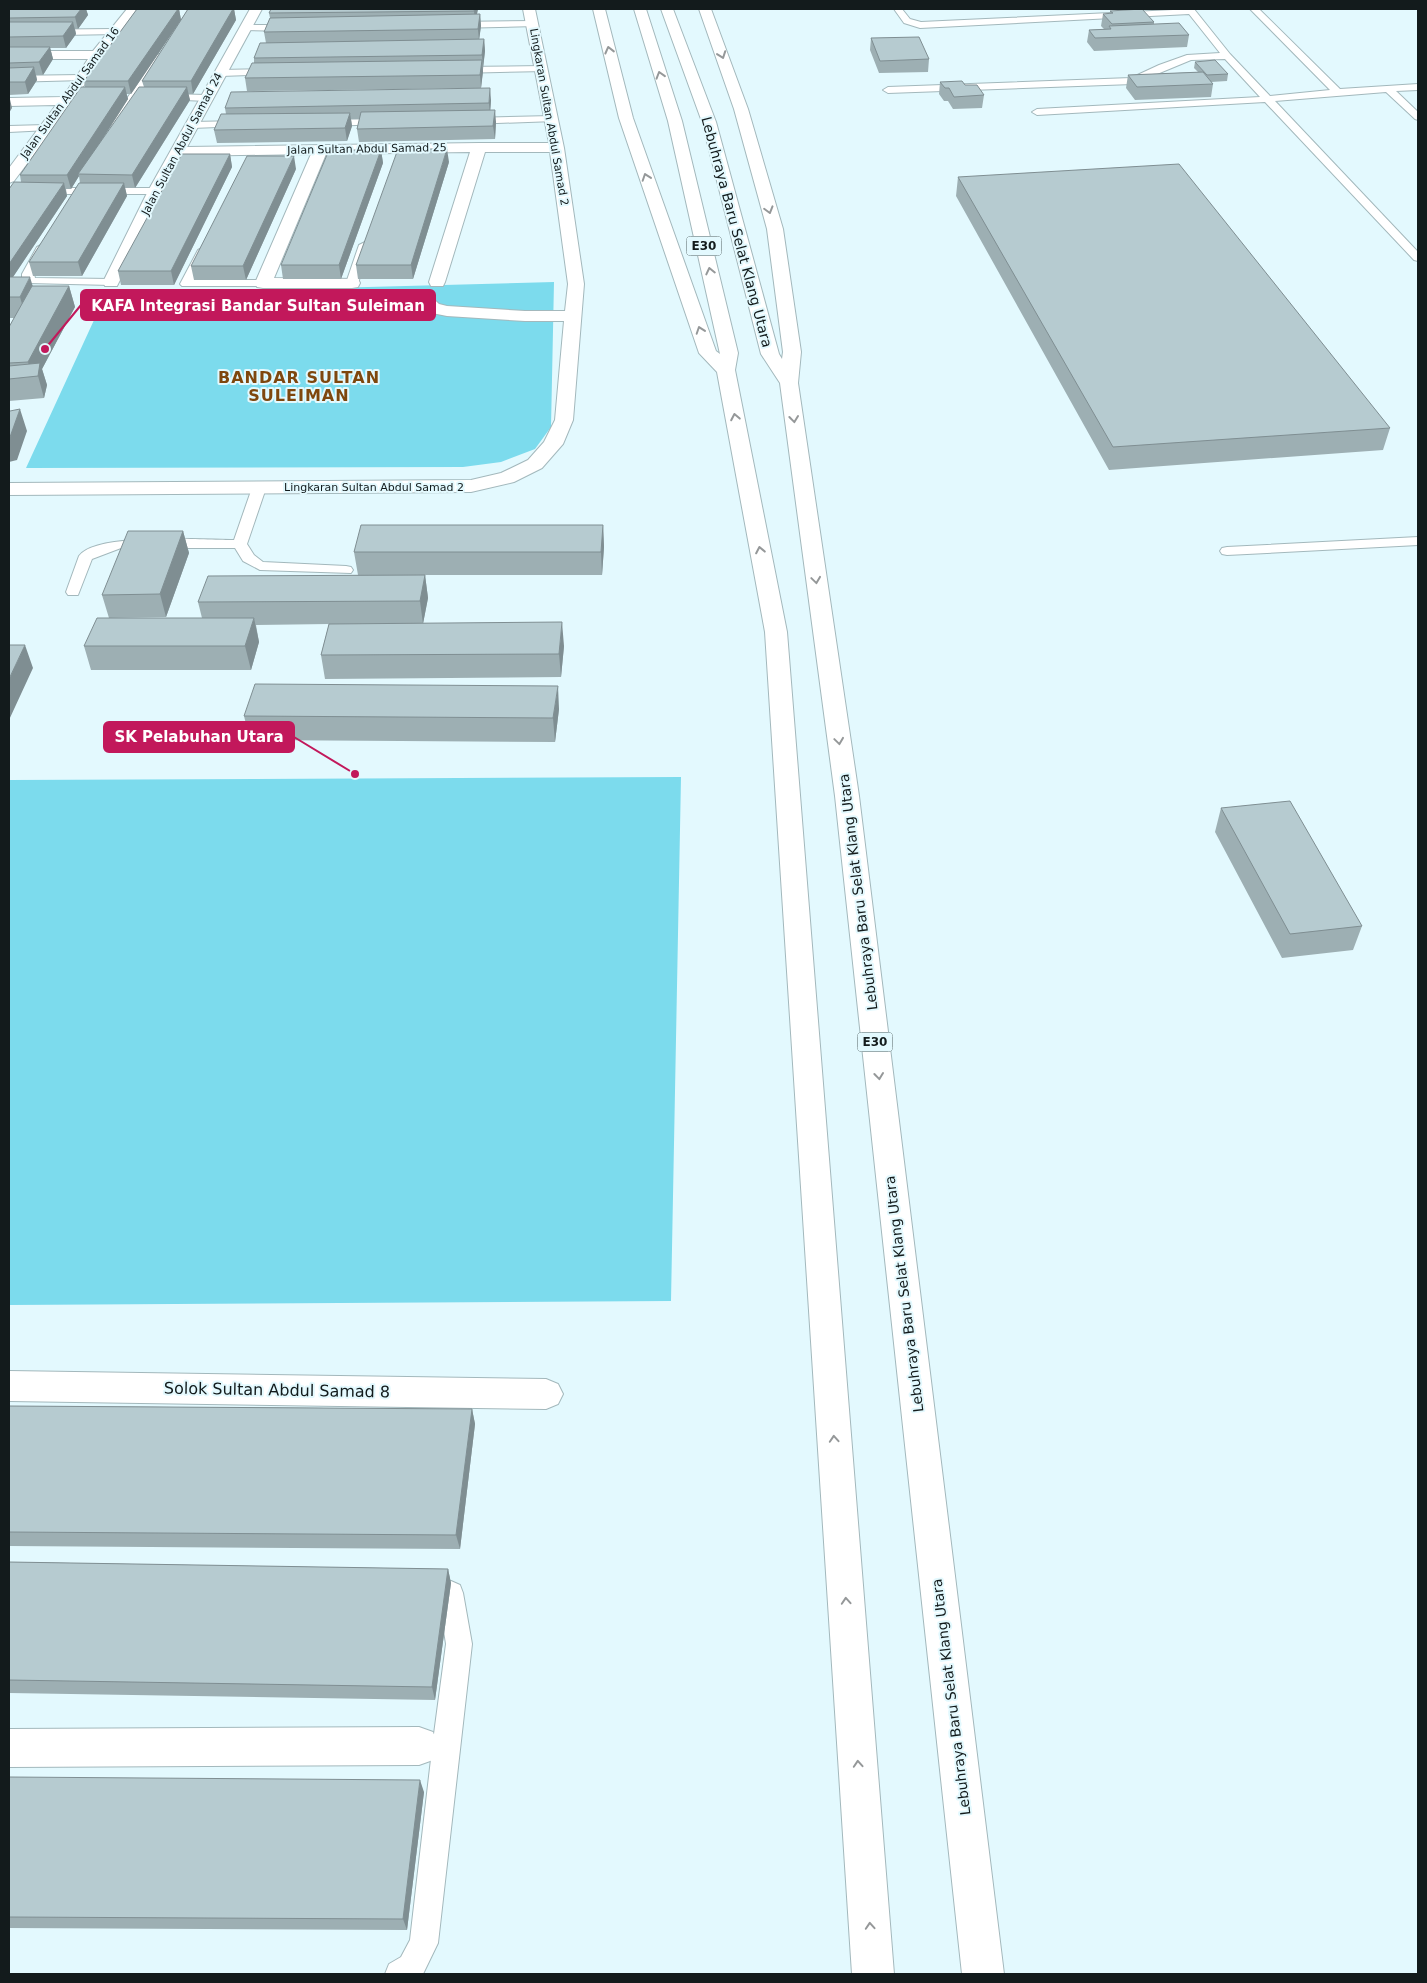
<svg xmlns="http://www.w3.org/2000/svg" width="1427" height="1983" font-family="'DejaVu Sans',sans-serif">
<rect width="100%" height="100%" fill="#e3f9fe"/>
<path fill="#7cdbed" d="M 554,282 L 551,427 L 535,449 L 501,462 L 463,467 L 26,468 L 106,294 Z
M 681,777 L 671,1301 L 9,1305 L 9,780 Z"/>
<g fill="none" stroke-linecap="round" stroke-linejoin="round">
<defs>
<path id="service" d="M 894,9 L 902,9 L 910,19 L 921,22 L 1194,9 L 1230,54 L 1270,96 L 1330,90 L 1250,9 L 1259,9 L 1340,89 L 1418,84 L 1418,90 L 1396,91 L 1418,112 L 1418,120 L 1415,119 L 1386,92 L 1275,101 L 1418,252 L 1418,261 L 1414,260 L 1265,102 L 1037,115 L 1032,112 L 1037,109 L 1260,97 L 1225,59 L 1191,60 L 1133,84 L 888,93 L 883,90 L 888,87 L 1131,78 L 1159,65 L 1187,55 L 1220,53 L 1189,14 L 920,28 L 904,23 Z
M 533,21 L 536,22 L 536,26 L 455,28 L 451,25 L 455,22 Z
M 245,25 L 290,25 L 294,28 L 290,31 L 242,30 L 241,28 Z
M 114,29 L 117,30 L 117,34 L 9,36 L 9,30 Z
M 159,54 L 164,57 L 120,124 L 118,126 L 112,126 L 110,124 L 156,55 Z
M 543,66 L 546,67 L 546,71 L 459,73 L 454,70 L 459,67 Z
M 271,69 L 274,70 L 274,74 L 221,76 L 216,73 L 221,70 Z
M 81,75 L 86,78 L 84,80 L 9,82 L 9,76 Z
M 165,94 L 207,95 L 212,98 L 207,101 L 162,99 L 162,95 Z
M 552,116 L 555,117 L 555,121 L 471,124 L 466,121 L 471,118 Z
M 384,119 L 387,120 L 387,124 L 326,126 L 321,123 L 326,120 Z
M 241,121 L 246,124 L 244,126 L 192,128 L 187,125 L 192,122 Z
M 46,125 L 51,128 L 49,130 L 9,132 L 9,126 Z
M 9,188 L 156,188 L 161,191 L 156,194 L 9,194 Z
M 365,242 L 371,245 L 358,283 L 356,285 L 348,285 L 346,283 L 359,245 Z
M 43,244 L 49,247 L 34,274 L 35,278 L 111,279 L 117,282 L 111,285 L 28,283 L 22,278 L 22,274 L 37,247 Z
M 204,247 L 210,250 L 194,280 L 263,280 L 269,283 L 263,286 L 182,286 L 180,284 L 198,250 Z
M 259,484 L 266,488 L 247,544 L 254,555 L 263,562 L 346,566 L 351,567 L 353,570 L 351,573 L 260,570 L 243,561 L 235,548 L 121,548 L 92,559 L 78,595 L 68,595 L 66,592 L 79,556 C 96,532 204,540 234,540 L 252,488 Z
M 1418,537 L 1418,545 L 1227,555 L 1222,554 L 1220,551 L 1222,548 L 1227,547 Z
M 425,1581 L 451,1581 L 460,1585 L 463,1593 L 472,1644 L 438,1943 L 423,1974 L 385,1974 L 389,1964 L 401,1957 L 410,1940 L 431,1759 L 426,1756 L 422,1747 L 426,1738 L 434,1734 L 446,1644 L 440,1605 L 425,1605 L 416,1601 L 413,1593 L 416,1585 Z"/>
<path id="minor" d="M 127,9 L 139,9 L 102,57 L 72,104 L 14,181 L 9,183 L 9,168 L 56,105 L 9,106 L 9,98 L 63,97 L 88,59 L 9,59 L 9,51 L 93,51 Z
M 250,9 L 262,9 L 187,147 L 479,143 L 549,143 L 523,9 L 535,9 L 564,148 L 584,284 L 573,420 L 563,444 L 542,468 L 514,482 L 471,492 L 9,495 L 9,483 L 471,480 L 501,473 L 528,460 L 544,442 L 555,420 L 564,321 L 525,321 L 447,316 L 427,312 L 411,296 L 414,292 L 426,292 L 439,304 L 447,306 L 525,311 L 565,311 L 568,284 L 550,152 L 485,152 L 445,282 L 443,286 L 431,286 L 429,282 L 470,152 L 326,154 L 274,278 L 358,279 L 360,283 L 358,287 L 352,288 L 263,288 L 257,287 L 255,283 L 311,154 L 182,156 L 117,286 L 105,286 L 103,282 L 148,191 Z
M 9,1371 L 546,1379 L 558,1384 L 563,1394 L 558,1404 L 546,1409 L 9,1401 Z
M 419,1727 L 433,1732 L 438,1746 L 433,1760 L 419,1765 L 9,1767 L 9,1729 Z"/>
<path id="motorway" d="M 593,9 L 605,9 L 633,118 L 716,351 L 720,354 L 668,121 L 634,9 L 646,9 L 682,121 L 738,353 L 735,370 L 787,632 L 894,1974 L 852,1974 L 765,632 L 717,372 L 699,353 L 619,118 Z
M 661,9 L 673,9 L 716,122 L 779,354 L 782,359 L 783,352 L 767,229 L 734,109 L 699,9 L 711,9 L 748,109 L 783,229 L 801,352 L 798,383 L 859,796 L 1004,1974 L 962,1974 L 835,796 L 780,383 L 761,354 L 702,122 Z"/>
</defs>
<use href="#service" stroke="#a3b8bc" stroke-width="2"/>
<use href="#minor" stroke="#a3b8bc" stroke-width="2"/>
<use href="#motorway" stroke="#a3b8bc" stroke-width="2"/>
<use href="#service" fill="#fff" fill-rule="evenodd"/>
<use href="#minor" fill="#fff" fill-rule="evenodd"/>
<use href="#motorway" fill="#fff" fill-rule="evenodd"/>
</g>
<path fill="#9dafb3" d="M 9,9 L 86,9 L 88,15 L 78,29 L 75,29 L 76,34 L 66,48 L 50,48 L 53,59 L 43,75 L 36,75 L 37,80 L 28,94 L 9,95 Z
M 137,9 L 179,9 L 181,20 L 131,94 L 126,94 L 128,99 L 99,145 L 144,87 L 142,81 L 188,9 L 234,9 L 236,20 L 193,94 L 188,94 L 190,100 L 135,188 L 125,188 L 127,196 L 82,276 L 33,276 L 29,262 L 80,183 L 79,176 L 71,189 L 66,189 L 67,196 L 13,277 L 33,286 L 69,286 L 75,307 L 42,369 L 47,385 L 44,398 L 9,401 L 9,327 L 14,318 L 9,318 L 9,189 L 21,182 L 20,175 L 85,87 L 84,81 Z
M 271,9 L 478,9 L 477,14 L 480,14 L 481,26 L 479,39 L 484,39 L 485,51 L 481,88 L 247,91 L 245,78 L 254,63 L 254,58 L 266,43 L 264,32 L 270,18 L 269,13 Z
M 1110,11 L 1154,22 L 1154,24 L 1189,35 L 1187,47 L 1094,51 L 1087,42 L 1089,30 L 1104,29 L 1101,26 L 1103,14 L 1110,14 Z
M 871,38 L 929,59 L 928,72 L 879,73 L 870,50 Z
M 1195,62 L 1228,74 L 1227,81 L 1211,82 L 1213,84 L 1211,97 L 1135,100 L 1126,88 L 1128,75 L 1198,72 L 1194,68 Z
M 940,82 L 965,85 L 984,95 L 982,108 L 953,109 L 948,101 L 944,101 L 939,94 Z
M 491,100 L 490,110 L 496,122 L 495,139 L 359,142 L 357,129 L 360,119 L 351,119 L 352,126 L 347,141 L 217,143 L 214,130 L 226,114 L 225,108 Z
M 381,150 L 383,163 L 341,279 L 283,279 L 281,265 Z
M 230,154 L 232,167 L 174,285 L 121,285 L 118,271 Z
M 449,162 L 413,279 L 358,279 L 356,265 Z
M 296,169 L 246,280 L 194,280 L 191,266 Z
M 958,177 L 1390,428 L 1383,450 L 1109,470 L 956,196 Z
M 603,525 L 604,547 L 602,575 L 425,575 L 428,598 L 423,623 L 564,646 L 561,677 L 325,679 L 321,655 L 329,624 L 256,625 L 259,642 L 251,670 L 91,670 L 84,646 L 202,618 L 198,602 L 358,575 L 354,552 Z
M 183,531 L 189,553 L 166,617 L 109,618 L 102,595 Z
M 559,709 L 555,742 L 250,740 L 244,716 Z
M 1221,808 L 1362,926 L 1353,950 L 1282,958 L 1215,832 Z
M 9,1406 L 472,1409 L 475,1424 L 460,1549 L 9,1546 Z
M 9,1562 L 448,1569 L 451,1583 L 435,1700 L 9,1693 Z
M 9,1777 L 424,1792 L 407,1930 L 9,1928 Z"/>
<path fill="#7f8e92" d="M 81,9 L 86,9 L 88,15 L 78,29 L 75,17 Z
M 178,9 L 179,9 L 181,20 L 131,94 L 128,81 Z
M 233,9 L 234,9 L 236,20 L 193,94 L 191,81 Z
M 475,9 L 478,9 L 475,22 L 474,11 Z
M 480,14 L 481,26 L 479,41 L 478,29 Z
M 73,22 L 76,34 L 66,48 L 63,36 Z
M 484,39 L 485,51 L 483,67 L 482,55 Z
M 50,47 L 53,59 L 43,75 L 39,62 Z
M 482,60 L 483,72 L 481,88 L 480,75 Z
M 34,67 L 37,80 L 28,94 L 25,82 Z
M 125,87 L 128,99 L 80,174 L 78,174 L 79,176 L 71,189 L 67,175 Z
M 187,87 L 190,100 L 135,188 L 132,175 Z
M 490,88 L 491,100 L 490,116 L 489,103 Z
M 9,95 L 12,108 L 9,113 Z
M 495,110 L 496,122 L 495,139 L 493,126 Z
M 350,113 L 352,126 L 347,141 L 345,128 Z
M 447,149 L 449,162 L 413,279 L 411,265 Z
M 381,150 L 383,163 L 341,279 L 339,265 Z
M 230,154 L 232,167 L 174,285 L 171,271 Z
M 294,156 L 296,169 L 246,280 L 243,266 Z
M 64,183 L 67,196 L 9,283 L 9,264 Z
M 124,183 L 127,196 L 82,276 L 78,262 Z
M 30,277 L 36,297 L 26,318 L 20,297 Z
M 69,286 L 75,307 L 42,369 L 47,385 L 44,398 L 38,376 L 32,377 L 28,362 Z
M 20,409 L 27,431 L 17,460 L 9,462 L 9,438 Z
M 603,525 L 604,547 L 602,575 L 601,552 Z
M 183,531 L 189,553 L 166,617 L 160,594 Z
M 425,575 L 428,598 L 423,624 L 420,601 Z
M 254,618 L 259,642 L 251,670 L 245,646 Z
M 562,622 L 564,646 L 561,677 L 559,654 Z
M 25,645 L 33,668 L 9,720 L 9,679 Z
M 558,686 L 559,709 L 555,742 L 553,718 Z
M 472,1409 L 475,1424 L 460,1549 L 456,1535 Z
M 448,1569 L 451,1583 L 435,1700 L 432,1687 Z
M 420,1780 L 424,1792 L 407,1930 L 403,1919 Z"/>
<path fill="#b6cbd0" stroke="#7f8e92" d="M 9,9 L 81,9 L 75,17 L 9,18 Z
M 137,9 L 178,9 L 128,81 L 84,81 Z
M 188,9 L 233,9 L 191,81 L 142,81 Z
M 271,9 L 475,9 L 474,11 L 269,13 Z
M 1142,9 L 1154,22 L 1112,24 L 1103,14 L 1113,13 L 1110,11 Z
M 480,14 L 478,29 L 264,32 L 270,18 Z
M 9,22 L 73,22 L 63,36 L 9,37 Z
M 1179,23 L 1189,35 L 1095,38 L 1089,30 L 1111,29 L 1109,26 Z
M 919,37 L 929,59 L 880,61 L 871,38 Z
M 484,39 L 482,55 L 254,58 L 260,43 Z
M 9,47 L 50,47 L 39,62 L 9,63 Z
M 482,60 L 480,75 L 245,78 L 252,63 Z
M 1215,60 L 1228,74 L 1207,75 L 1195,62 Z
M 34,67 L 25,82 L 9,82 L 9,68 Z
M 1203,72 L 1213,84 L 1137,87 L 1128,75 Z
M 962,81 L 965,85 L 977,85 L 984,95 L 954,97 L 949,88 L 945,88 L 940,82 Z
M 81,87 L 125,87 L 67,175 L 20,175 Z
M 139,87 L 187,87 L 132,175 L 78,174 Z
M 490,88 L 489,103 L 225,108 L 231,92 Z
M 495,110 L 493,126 L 357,129 L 361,112 Z
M 350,113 L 345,128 L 214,130 L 221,114 Z
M 398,149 L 447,149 L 411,265 L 356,265 Z
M 329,150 L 381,150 L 339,265 L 281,265 Z
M 182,154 L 230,154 L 171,271 L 118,271 Z
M 247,156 L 294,156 L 243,266 L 191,266 Z
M 1179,164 L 1390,428 L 1113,447 L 958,177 Z
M 14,182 L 64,183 L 9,264 L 9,189 Z
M 79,183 L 124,183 L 78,262 L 29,262 Z
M 9,277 L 30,277 L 20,297 L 9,297 Z
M 32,286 L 69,286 L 28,362 L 9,363 L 9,327 Z
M 40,363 L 38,376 L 9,379 L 9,366 Z
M 20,409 L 10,437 L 9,438 L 9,410 L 10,411 Z
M 361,525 L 603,525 L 601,552 L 354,552 Z
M 128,531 L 183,531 L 160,594 L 102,595 Z
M 425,575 L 420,601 L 198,602 L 208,576 Z
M 97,618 L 254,618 L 245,646 L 84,646 Z
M 562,622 L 559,654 L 321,655 L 329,624 Z
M 9,645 L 25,645 L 9,679 Z
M 255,684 L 558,686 L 553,718 L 244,716 Z
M 1290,801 L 1362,926 L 1290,934 L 1221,808 Z
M 9,1406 L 472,1409 L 456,1535 L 9,1532 Z
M 9,1562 L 448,1569 L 432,1687 L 9,1680 Z
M 9,1777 L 420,1780 L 403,1919 L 9,1917 Z"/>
<defs><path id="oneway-chevron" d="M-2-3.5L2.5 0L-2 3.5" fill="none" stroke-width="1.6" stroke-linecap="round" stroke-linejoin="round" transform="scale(1.25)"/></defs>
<g stroke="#959899">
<use href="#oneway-chevron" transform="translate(609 50) rotate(-104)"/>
<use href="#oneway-chevron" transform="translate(722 55) rotate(70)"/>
<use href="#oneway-chevron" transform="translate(660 75) rotate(-107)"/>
<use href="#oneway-chevron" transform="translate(646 177) rotate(-109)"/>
<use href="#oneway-chevron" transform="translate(769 210) rotate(74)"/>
<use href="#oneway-chevron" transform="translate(710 271) rotate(-103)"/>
<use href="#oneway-chevron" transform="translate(700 330) rotate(-109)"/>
<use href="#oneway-chevron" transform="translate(735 417) rotate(-101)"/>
<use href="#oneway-chevron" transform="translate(794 419) rotate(83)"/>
<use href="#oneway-chevron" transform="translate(760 550) rotate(-101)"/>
<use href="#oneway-chevron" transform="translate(816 580) rotate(82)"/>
<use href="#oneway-chevron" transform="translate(839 741) rotate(82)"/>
<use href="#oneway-chevron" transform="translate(879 1076) rotate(83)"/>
<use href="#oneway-chevron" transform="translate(834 1439) rotate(-94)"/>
<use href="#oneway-chevron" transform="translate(846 1601) rotate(-94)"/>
<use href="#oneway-chevron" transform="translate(858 1764) rotate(-94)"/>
<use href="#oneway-chevron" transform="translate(870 1926) rotate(-94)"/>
</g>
<g text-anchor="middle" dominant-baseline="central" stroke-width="4" stroke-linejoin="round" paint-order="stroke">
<g font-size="11" fill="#131b1c" stroke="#e3f9fe">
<text transform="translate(70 93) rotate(-54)">Jalan Sultan Abdul Samad 16</text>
<text transform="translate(549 117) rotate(80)">Lingkaran Sultan Abdul Samad 2</text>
<text transform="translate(182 144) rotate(-62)">Jalan Sultan Abdul Samad 24</text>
<text transform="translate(367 149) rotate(-1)">Jalan Sultan Abdul Samad 25</text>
<text x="374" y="487">Lingkaran Sultan Abdul Samad 2</text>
</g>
<g fill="#e3f9fe" stroke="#515e60" stroke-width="1">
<rect x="686.5" y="236.5" width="35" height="19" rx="4"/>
<rect x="857.5" y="1032.5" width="35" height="19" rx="4"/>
</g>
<g font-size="12" font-weight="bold" fill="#131b1c">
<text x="704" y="246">E30</text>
<text x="875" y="1042">E30</text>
</g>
<g font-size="14" fill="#131b1c" stroke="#e3f9fe">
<text transform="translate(737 232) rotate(75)">Lebuhraya Baru Selat Klang Utara</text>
<text transform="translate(858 892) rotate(-97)">Lebuhraya Baru Selat Klang Utara</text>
<text transform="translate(904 1294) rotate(-97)">Lebuhraya Baru Selat Klang Utara</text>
<text transform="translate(951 1697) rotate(-97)">Lebuhraya Baru Selat Klang Utara</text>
</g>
<g font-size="16" font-weight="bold" letter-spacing="1" fill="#7e470d" stroke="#e3f9fe">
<text x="299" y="377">BANDAR SULTAN<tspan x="299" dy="18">SULEIMAN</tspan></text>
</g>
<g font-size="16" fill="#131b1c" stroke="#e3f9fe">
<text transform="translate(277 1390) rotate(1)">Solok Sultan Abdul Samad 8</text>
</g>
</g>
<path fill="none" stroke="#c2185b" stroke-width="2" d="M45 349L81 305M355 774L294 737"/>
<g fill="#c2185b" stroke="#e3f9fe" stroke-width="2">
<circle cx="45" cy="349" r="5"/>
<circle cx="355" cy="774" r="5"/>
</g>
<g fill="#c2185b" stroke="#c2185b" stroke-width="2">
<rect x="81" y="290" width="354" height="30" rx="5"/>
<rect x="104" y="722" width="190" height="30" rx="5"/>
</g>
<g font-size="15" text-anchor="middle" font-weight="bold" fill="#fff">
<text x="258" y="311">KAFA Integrasi Bandar Sultan Suleiman</text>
<text x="199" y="742">SK Pelabuhan Utara</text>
</g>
<rect width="1427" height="1983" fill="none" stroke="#131b1c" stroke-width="20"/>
</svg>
